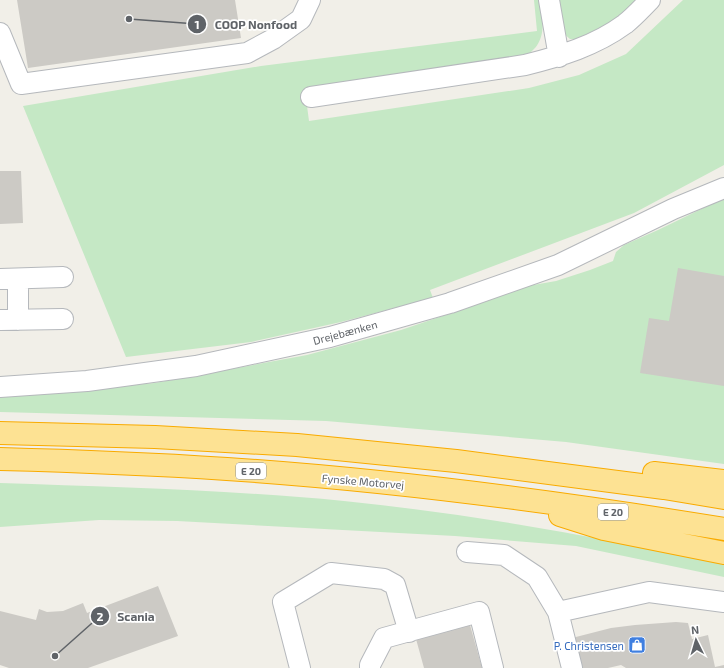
<svg xmlns="http://www.w3.org/2000/svg" width="724" height="668" font-family="'Exo 2',sans-serif">
<rect width="100%" height="100%" fill="#f1efe8"/>
<path fill="#c5e8c5" d="M 534,0 L 540,0 C 544,25 547,46 521,58 L 305,91 L 309,121 L 529,88 L 579,75 L 626,54 L 683,0 L 724,0 L 724,165 L 634,213 L 430,290 L 433,298 L 341,322 L 251,342 L 126,357 L 23,106 L 261,66 L 537,31 Z
M 555,0 L 638,0 L 630,9 L 608,26 L 577,39 L 570,39 L 562,32 Z
M 724,198 L 724,464 L 566,442 L 326,421 L 0,412 L 0,397 L 155,383 L 307,355 L 401,330 L 493,299 L 522,287 L 556,281 L 590,270 L 613,261 L 616,252 L 624,245 L 658,230 Z
M 0,483 C 115,487 230,490 344,501 C 472,514 599,537 724,564 L 724,577 L 576,546 L 455,536 L 177,521 L 99,520 L 0,527 Z"/>
<path fill="#cccac5" d="M 17,0 L 235,0 L 241,38 L 28,68 Z
M 0,171 L 21,171 L 23,223 L 0,224 Z
M 678,268 L 724,276 L 724,386 L 640,373 L 649,318 L 669,321 Z
M 158,586 L 178,636 L 88,668 L 9,668 L 0,665 L 0,611 L 36,620 L 39,609 L 47,612 L 63,611 L 83,603 L 87,613 Z
M 676,622 L 688,623 L 692,639 L 708,635 L 715,667 L 724,665 L 724,668 L 626,668 L 621,665 L 608,668 L 580,668 L 572,638 L 611,628 L 635,625 Z
M 470,625 L 482,668 L 424,668 L 416,639 Z"/>
<g fill="none" stroke-linecap="round" stroke-linejoin="round">
<defs>
<path id="minor" d="M 549,0 L 559,57
M 0,33 L 21,84 L 247,53 L 273,39 L 301,19 L 310,0
M 311,97 L 525,65 C 561,56 595,46 625,24 C 634,17 642,8 650,0
M 0,279 L 63,277
M 0,320 L 63,319
M 18,320 L 18,279
M 0,387 L 87,381 L 196,366 L 330,337 L 450,303 L 558,265 L 673,209 L 724,188
M 467,552 L 504,555 L 537,577 L 558,612 L 572,668
M 558,612 L 649,592 L 724,602
M 300,668 L 283,602 L 331,573 L 384,579 L 395,585 L 409,632
M 370,668 L 370,665 L 384,638 L 479,612 L 493,668"/>
<path id="highway" d="M 0,433 L 155,437 L 297,445 L 456,461 L 664,488 L 724,498
M 0,459 C 76,461 151,464 227,469 C 393,480 559,502 724,529
M 654,473 L 724,481
M 560,515 L 604,529 L 724,553"/>
</defs>
<use href="#minor" stroke="#b5b8bc" stroke-width="22"/>
<use href="#highway" stroke="#f9ab00" stroke-width="24"/>
<use href="#minor" stroke="#fff" stroke-width="20"/>
<use href="#highway" stroke="#fde293" stroke-width="22"/>
</g>
<defs>
<symbol id="shop-square" viewBox="-11 -11 22 22"><rect x="-9" y="-9" width="18" height="18" rx="4" fill="#3f7fe0" stroke="#fff"/><path d="M-5-2.5h2.3a2.7 3.5 0 0 1 5.4 0H5L5.5 6h-11ZM-1.5-2.5h3a1.5 2.3 0 0 0-3 0Z" fill="#fff"/></symbol>
</defs>
<g fill-rule="evenodd">
<use href="#shop-square" x="627" y="635" width="20" height="20"/>
</g>
<g text-anchor="middle" dominant-baseline="central" stroke-width="3.5" stroke-linejoin="round" paint-order="stroke">
<g fill="#fff" stroke="#8f9295" stroke-width="1">
<rect x="236" y="463" width="30" height="16" rx="3"/>
<rect x="598" y="504" width="30" height="16" rx="3"/>
</g>
<g font-size="10" font-weight="bold" fill="#5f6368">
<text x="251" y="471">E 20</text>
<text x="613" y="512">E 20</text>
</g>
<g font-size="11" fill="#5f6368" stroke="#fff">
<text transform="translate(345 332) rotate(-15)">Drejebænken</text>
<text transform="translate(363 481) rotate(5)">Fynske Motorvej</text>
</g>
<g font-size="11" fill="#366cbe" stroke="#fff" text-anchor="end">
<text x="624" y="645">P. Christensen</text>
</g>
</g>
<path fill="none" stroke="#5f6368" stroke-width="1.5" d="M129 19L197 24M55 656L100 616"/>
<g fill="#5f6368" stroke="#fff" stroke-width="1.5">
<circle cx="129" cy="19" r="4"/>
<circle cx="55" cy="656" r="4"/>
<circle cx="197" cy="24" r="10"/>
<circle cx="100" cy="616" r="10"/>
</g>
<g font-size="12" text-anchor="middle" font-weight="bold" fill="#fff">
<text x="197" y="29">1</text>
<text x="100" y="621">2</text>
</g>
<g font-size="12" text-anchor="middle" font-weight="bold" fill="#5f6368" stroke="#fff" stroke-width="3.5" stroke-linejoin="round" paint-order="stroke">
<text x="256" y="29">COOP Nonfood</text>
<text x="136" y="621">Scania</text>
</g>
<g transform="translate(696 640) rotate(355)" stroke="#ffffff" stroke-width="3" paint-order="stroke">
<path d="M0-3L7 15L0 10L-7 15Z" fill="#5f6368"/>
<text y="-6" font-size="11" font-weight="bold" text-anchor="middle" fill="#5f6368">N</text>
</g>
</svg>
